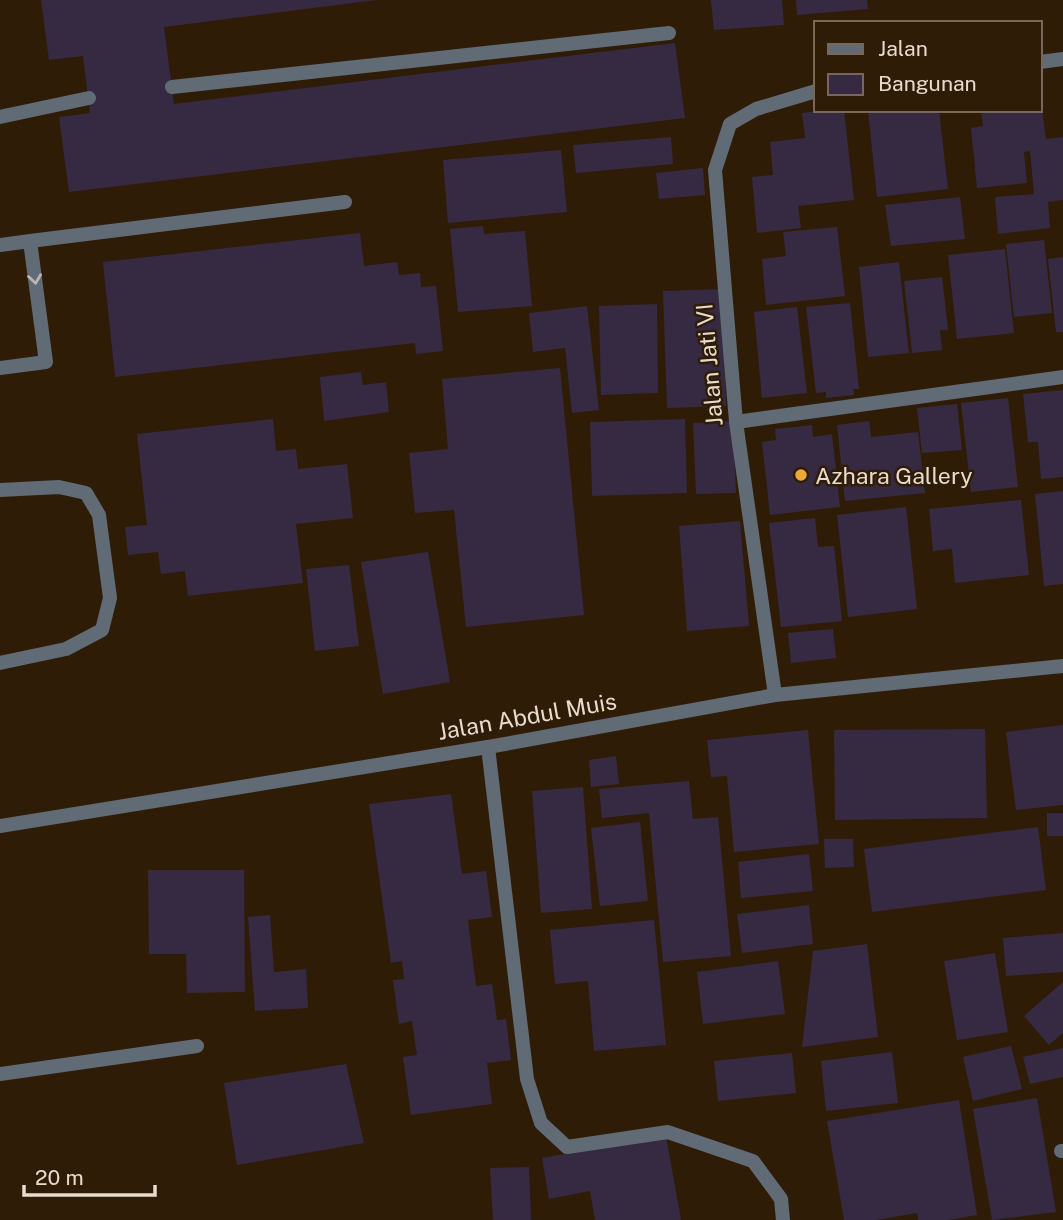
<svg xmlns="http://www.w3.org/2000/svg" width="1063" height="1220" font-family="'Public Sans',sans-serif">
<rect width="100%" height="100%" fill="#2f1c07"/>
<path fill="#352a42" d="M 41,0 L 376,0 L 164,27 L 174,104 L 675,43 L 685,118 L 69,192 L 59,117 L 90,113 L 83,56 L 49,60 Z
M 711,0 L 782,0 L 784,25 L 714,30 Z
M 796,0 L 867,0 L 868,9 L 797,15 Z
M 826,110 L 844,110 L 854,200 L 798,206 L 801,228 L 757,233 L 752,177 L 773,175 L 770,142 L 805,138 L 802,113 Z
M 868,110 L 939,110 L 948,189 L 877,197 Z
M 981,110 L 1042,110 L 1046,139 L 1063,137 L 1063,200 L 1048,202 L 1050,228 L 998,234 L 995,197 L 1034,194 L 1030,151 L 1024,152 L 1027,183 L 977,188 L 971,128 L 983,126 Z
M 671,137 L 673,164 L 576,173 L 573,145 Z
M 561,150 L 567,212 L 448,223 L 443,160 Z
M 703,168 L 705,195 L 659,199 L 656,173 Z
M 960,197 L 965,239 L 891,246 L 885,205 Z
M 483,226 L 484,234 L 525,231 L 532,306 L 458,312 L 450,229 Z
M 837,227 L 845,296 L 766,305 L 762,259 L 786,256 L 783,232 Z
M 360,233 L 364,266 L 397,262 L 399,275 L 420,273 L 421,287 L 436,286 L 443,351 L 416,354 L 415,343 L 115,377 L 103,262 Z
M 1044,240 L 1052,313 L 1014,317 L 1006,244 Z
M 1005,249 L 1014,333 L 957,339 L 948,255 Z
M 1063,257 L 1063,332 L 1056,332 L 1048,259 Z
M 899,262 L 909,353 L 868,357 L 859,267 Z
M 942,277 L 948,330 L 940,330 L 942,350 L 912,353 L 904,281 Z
M 722,289 L 726,406 L 667,408 L 663,291 Z
M 850,303 L 859,389 L 853,389 L 854,395 L 826,398 L 826,392 L 816,393 L 806,307 Z
M 657,304 L 658,393 L 601,395 L 599,306 Z
M 587,306 L 599,410 L 572,413 L 565,348 L 533,352 L 529,313 Z
M 797,307 L 807,393 L 762,398 L 754,312 Z
M 560,368 L 584,615 L 466,627 L 454,510 L 415,513 L 409,453 L 448,449 L 442,379 Z
M 361,372 L 363,385 L 386,382 L 389,412 L 324,421 L 320,377 Z
M 1063,390 L 1063,477 L 1041,479 L 1038,442 L 1028,442 L 1023,394 Z
M 1008,398 L 1018,487 L 971,492 L 961,403 Z
M 957,404 L 962,450 L 922,453 L 917,408 Z
M 273,419 L 276,451 L 296,449 L 298,469 L 347,464 L 353,518 L 296,524 L 303,583 L 188,596 L 185,571 L 161,574 L 158,552 L 128,555 L 125,527 L 147,525 L 137,434 Z
M 685,419 L 687,493 L 592,496 L 590,422 Z
M 733,421 L 736,493 L 696,494 L 693,423 Z
M 869,421 L 871,437 L 918,432 L 925,493 L 845,501 L 837,425 Z
M 812,425 L 813,437 L 832,434 L 840,507 L 770,515 L 762,442 L 776,440 L 775,429 Z
M 1063,491 L 1063,584 L 1044,586 L 1035,494 Z
M 1021,500 L 1029,575 L 955,583 L 952,549 L 933,551 L 929,509 Z
M 906,507 L 917,609 L 848,617 L 837,515 Z
M 815,518 L 818,547 L 834,546 L 842,621 L 781,627 L 769,523 Z
M 740,521 L 749,626 L 687,631 L 679,526 Z
M 428,552 L 450,682 L 383,694 L 361,562 Z
M 349,565 L 359,646 L 315,651 L 306,569 Z
M 833,629 L 836,658 L 791,663 L 788,633 Z
M 1063,725 L 1063,805 L 1016,810 L 1006,732 Z
M 985,729 L 987,818 L 835,820 L 834,730 Z
M 808,730 L 819,844 L 734,852 L 727,776 L 711,777 L 707,740 Z
M 616,756 L 619,784 L 591,787 L 589,760 Z
M 689,781 L 693,819 L 718,817 L 731,956 L 663,962 L 649,813 L 602,818 L 599,789 Z
M 583,787 L 592,909 L 541,913 L 532,791 Z
M 451,794 L 462,874 L 486,871 L 492,917 L 468,920 L 476,986 L 492,984 L 497,1020 L 506,1019 L 511,1060 L 487,1063 L 492,1104 L 411,1115 L 403,1057 L 417,1055 L 412,1021 L 399,1024 L 393,980 L 404,979 L 402,961 L 391,963 L 369,804 Z
M 1047,813 L 1063,813 L 1063,836 L 1047,836 Z
M 640,822 L 648,901 L 600,906 L 591,828 Z
M 1038,827 L 1046,890 L 872,912 L 864,849 Z
M 824,839 L 853,839 L 854,867 L 825,868 Z
M 809,854 L 813,891 L 741,898 L 738,862 Z
M 148,870 L 244,870 L 245,992 L 187,993 L 186,954 L 149,954 Z
M 809,905 L 813,944 L 742,953 L 737,914 Z
M 270,915 L 274,972 L 306,969 L 308,1008 L 255,1011 L 248,917 Z
M 654,920 L 666,1045 L 594,1051 L 588,981 L 555,984 L 550,930 Z
M 1063,933 L 1063,972 L 1006,976 L 1003,938 Z
M 867,944 L 878,1037 L 802,1047 L 813,951 Z
M 995,953 L 1008,1032 L 957,1040 L 944,961 Z
M 778,961 L 785,1014 L 703,1024 L 697,972 Z
M 1063,982 L 1063,1033 L 1049,1045 L 1024,1016 Z
M 1011,1046 L 1022,1089 L 973,1101 L 963,1057 Z
M 1063,1048 L 1063,1077 L 1030,1084 L 1023,1057 Z
M 892,1052 L 898,1103 L 826,1111 L 821,1061 Z
M 792,1053 L 796,1093 L 718,1101 L 714,1061 Z
M 346,1064 L 364,1143 L 237,1165 L 224,1083 Z
M 1037,1098 L 1056,1212 L 992,1220 L 973,1109 Z
M 959,1100 L 977,1215 L 948,1220 L 918,1220 L 917,1213 L 876,1220 L 844,1220 L 827,1121 Z
M 666,1136 L 681,1220 L 595,1220 L 590,1191 L 549,1199 L 542,1158 Z
M 529,1167 L 531,1220 L 493,1220 L 490,1168 Z"/>
<g fill="none" stroke-linecap="round" stroke-linejoin="round">
<path stroke="#616b75" stroke-width="14" d="M 172,87 L 669,33
M 0,117 L 89,98
M 30,241 L 345,202
M 0,245 L 30,241 L 46,362 L 0,368
M 0,490 L 59,487 L 86,493 L 99,515 L 110,598 L 102,630 L 66,649 L 0,663
M 1061,1151 L 1063,1151"/>
<path stroke="#616b75" stroke-width="14" d="M 1040,62 L 1063,59
M 736,422 L 1063,377
M 775,695 L 736,422 L 715,170 L 730,124 L 756,109 L 816,91
M 488,747 L 527,1079 L 541,1123 L 567,1147 L 668,1132 L 753,1161 L 781,1199 L 783,1220
M 0,1074 L 197,1046"/>
<path stroke="#616b75" stroke-width="14" d="M 0,826 L 488,747 L 775,695 L 1063,666"/>
</g>
<defs><path id="oneway-chevron" d="M-2-3.5L2.5 0L-2 3.5" fill="none" stroke-width="1.6" stroke-linecap="round" stroke-linejoin="round" transform="scale(1.75)"/></defs>
<use stroke="#b9b4af" href="#oneway-chevron" transform="translate(35 279) rotate(82)"/>
<circle fill="#eda83b" stroke="#2f1c07" stroke-width="2.5" cx="801" cy="475" r="7"/>
<g text-anchor="middle" dominant-baseline="central" stroke-width="5" stroke-linejoin="round" paint-order="stroke">
<g font-size="23" fill="#e8dbce" stroke="#2f1c07">
<text transform="translate(709 365) rotate(-95)">Jalan Jati VI</text>
<text transform="translate(527 716) rotate(-10)">Jalan Abdul Muis</text>
</g>
<g font-size="23" fill="#e8dbce" stroke="#2f1c07" text-anchor="start">
<text x="815" y="475">Azhara Gallery</text>
</g>
</g>
<rect x="814" y="21" width="228" height="91" fill="#2f1c07" stroke="#796857" stroke-width="2"/>
<rect x="828" y="44" width="35" height="10" fill="#616b75" stroke="#796857" stroke-width="2"/>
<text x="878" y="56" font-size="21" fill="#e8dbce">Jalan</text>
<rect x="828" y="74" width="35" height="21" fill="#352a42" stroke="#796857" stroke-width="2"/>
<text x="878" y="91" font-size="21" fill="#e8dbce">Bangunan</text>
<path d="M24 1185v10h131v-10" fill="none" stroke="#e8dbce" stroke-width="3.5"/>
<text x="35" y="1185" font-size="21" fill="#e8dbce" stroke="#2f1c07" stroke-width="5" paint-order="stroke">20 m</text>
</svg>
